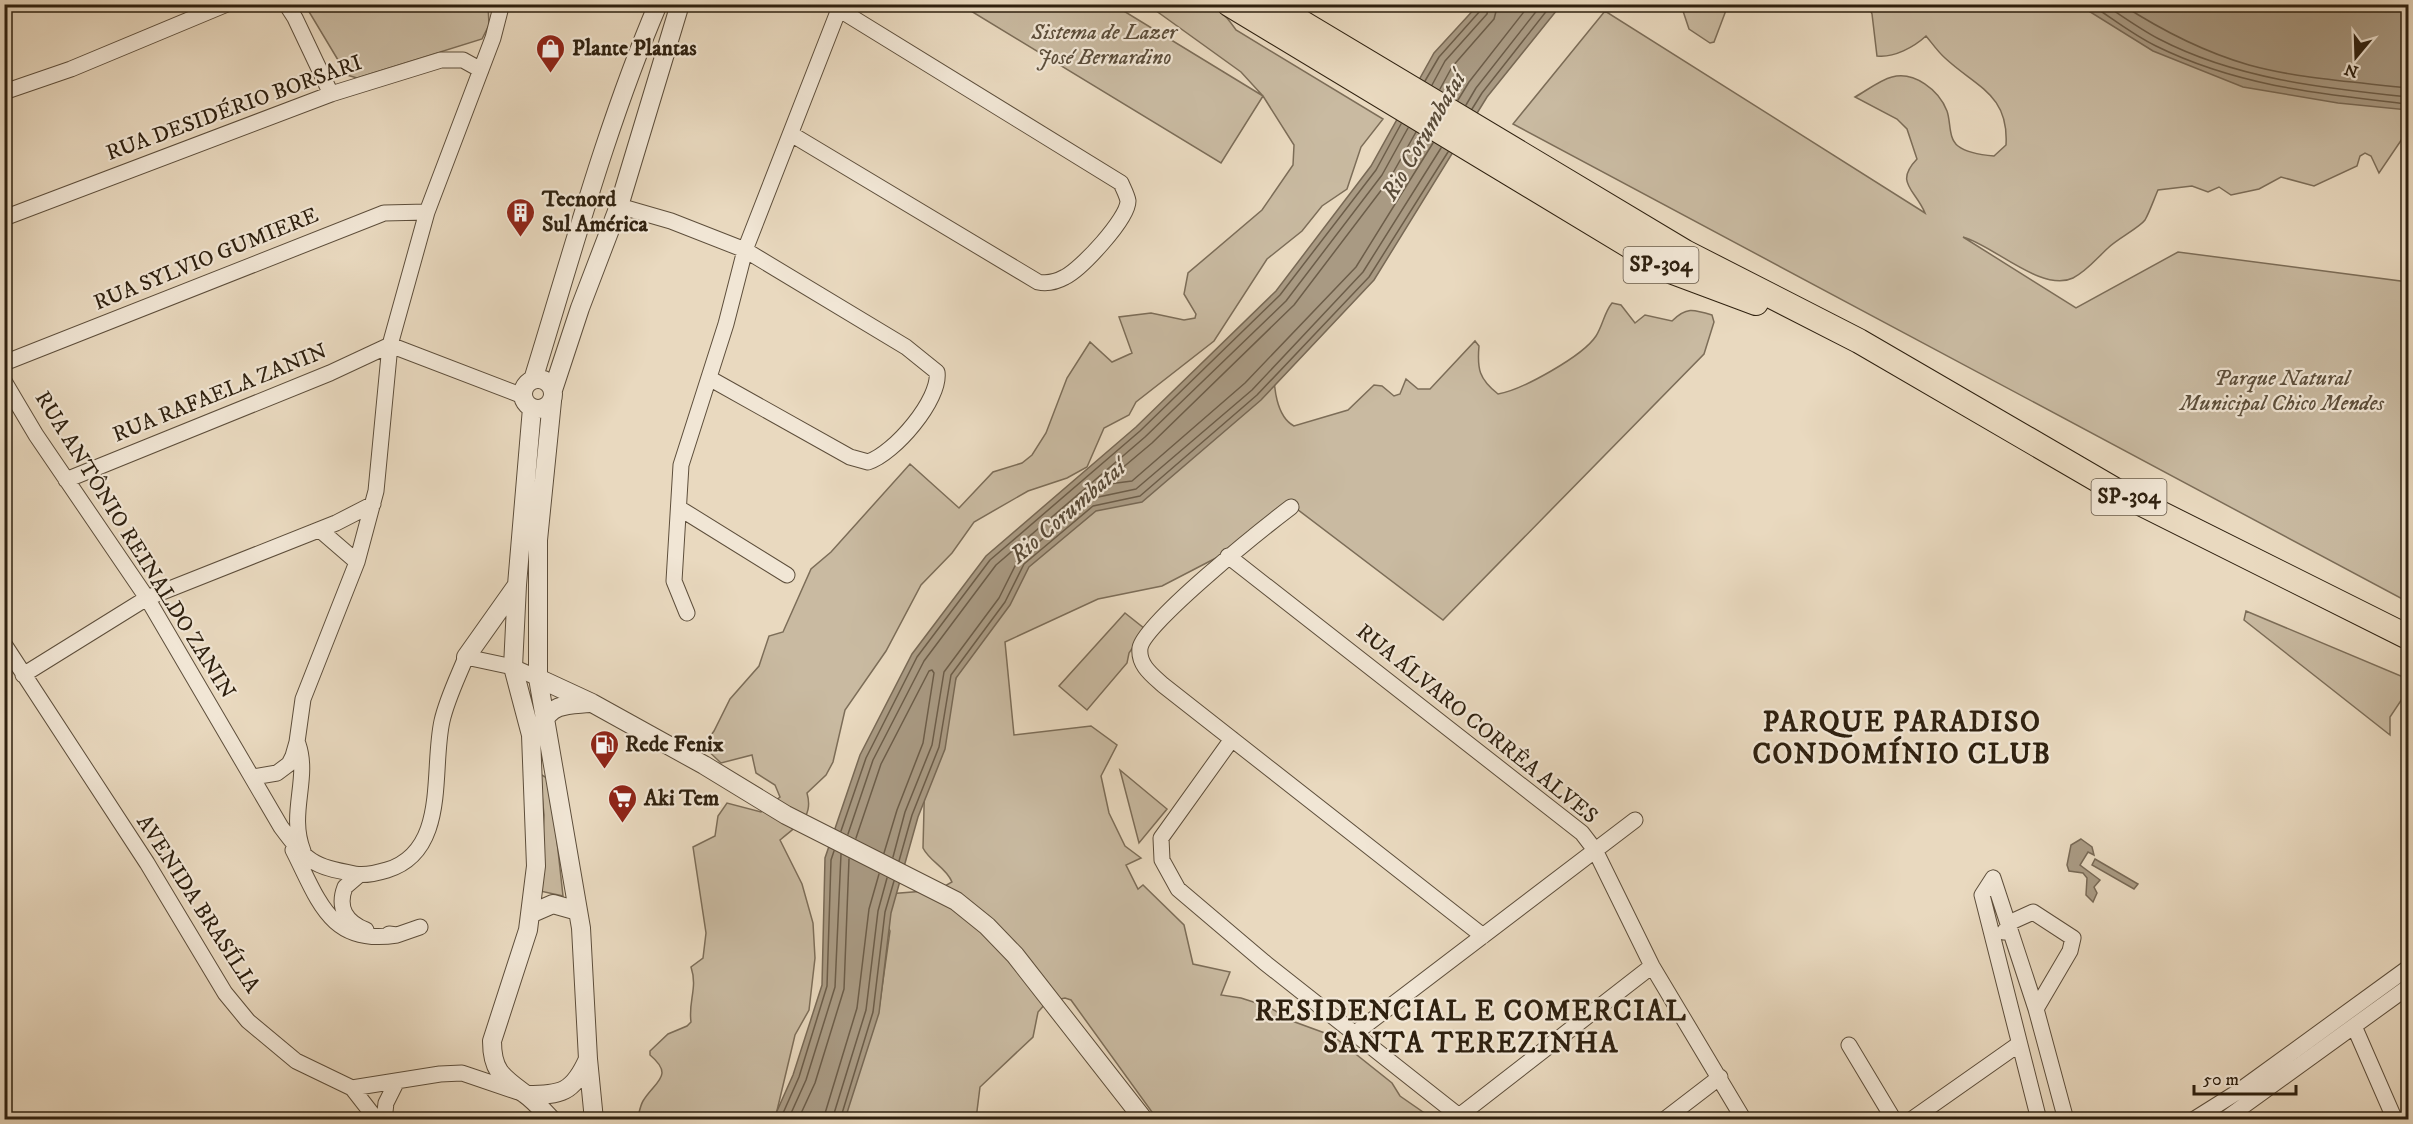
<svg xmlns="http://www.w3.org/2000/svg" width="2413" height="1124" font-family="'IM FELL DW Pica',serif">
<rect width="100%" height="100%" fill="#e9d9bf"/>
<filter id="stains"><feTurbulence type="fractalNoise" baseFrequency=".00333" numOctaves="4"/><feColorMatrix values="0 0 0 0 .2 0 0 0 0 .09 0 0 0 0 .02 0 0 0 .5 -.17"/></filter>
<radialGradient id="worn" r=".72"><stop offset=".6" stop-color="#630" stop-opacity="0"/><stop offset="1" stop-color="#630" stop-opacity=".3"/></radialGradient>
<path fill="#c9baa1" stroke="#7c6d58" stroke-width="1.5" d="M 1198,4 L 1202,8 C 1220,6 1226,16 1236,30 L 1383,119 L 1361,147 L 1347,189 L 1322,206 L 1302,231 L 1267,259 L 1214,341 L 1136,402 L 1129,415 L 1104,428 L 1087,467 L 1067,478 L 1028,491 L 974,522 L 952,553 L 921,585 L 886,651 L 845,710 L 833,762 L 826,775 L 807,793 C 814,818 798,824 780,840 L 802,884 L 813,923 L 815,958 L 809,1010 L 795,1035 L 775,1119 L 637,1120 C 639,1114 640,1106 643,1101 C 655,1081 675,1076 650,1055 L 650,1051 L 668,1034 L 687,1026 L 691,1022 C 688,1001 698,988 691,967 L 703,958 L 706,933 L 693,847 L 715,836 L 718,816 L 727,803 L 761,812 L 780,797 L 775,785 L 756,773 L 752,755 L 721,763 L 703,746 L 714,731 L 730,699 L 759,666 L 769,636 L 783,632 L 811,569 L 831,552 L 910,464 L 959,508 L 993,472 L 1022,463 L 1032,455 L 1046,433 L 1067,378 L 1090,342 L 1112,362 L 1132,353 L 1119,317 L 1151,313 L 1184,320 L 1195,318 L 1196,314 L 1184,294 L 1188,273 L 1262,210 L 1293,165 L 1294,145 L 1263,96 L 1221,163 L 961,5 L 1114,5 L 1263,96 L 1241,72 L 1148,5 Z
M 305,5 L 488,5 L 489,25 L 482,39 L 357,78 L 347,75 Z
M 1681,5 L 1728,5 L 1714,42 L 1710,43 L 1689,29 Z
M 1868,5 L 2147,5 L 2408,85 L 2408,201 L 2405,199 L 2406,146 L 2402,139 L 2379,173 L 2371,156 L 2365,153 L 2360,156 L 2357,166 L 2314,186 L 2281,177 L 2259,189 L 2231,195 L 2219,187 L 2208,192 L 2192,186 L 2158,190 C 2154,199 2150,211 2145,220 C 2139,228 2117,239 2108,248 C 2097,258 2087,271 2073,278 C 2042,293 1993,245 1963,237 L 2076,308 L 2178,252 L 2408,282 L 2408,602 L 1513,124 L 1605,11 L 1925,213 C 1915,189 1894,183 1917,159 L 1907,129 L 1897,119 L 1855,97 C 1866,91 1880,80 1892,77 C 1914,71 1939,90 1947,111 C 1951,122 1948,138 1958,146 C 1967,153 1982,155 1994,156 L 2006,145 C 2009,94 1976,87 1945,58 C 1938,52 1932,43 1926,36 C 1914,47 1894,58 1877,56 L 1872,14 Z
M 1612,303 L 1621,305 L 1635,323 L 1645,315 L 1672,321 C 1686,307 1693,309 1712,315 L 1714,322 L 1704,354 L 1443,620 L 1289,503 L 1216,558 L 1162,586 L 1098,599 L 1005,642 L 1014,735 L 1091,726 L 1117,745 L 1101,776 L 1109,813 L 1125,846 L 1141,858 L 1126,865 L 1138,889 L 1143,885 L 1184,925 L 1193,964 L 1230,972 L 1221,995 L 1241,998 L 1269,1007 L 1292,1021 L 1333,1036 L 1392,1083 L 1400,1096 L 1433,1119 L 1157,1119 L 1071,1000 L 1065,998 L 1047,1002 L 1038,1012 L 1033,1037 L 980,1087 L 976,1119 L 837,1119 L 879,1009 L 890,931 L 875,895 L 938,890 L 952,882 C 946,867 930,862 923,848 L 925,769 L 956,678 L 994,590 L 1273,365 C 1274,384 1275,416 1294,426 L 1348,410 L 1374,385 L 1382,386 L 1394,396 L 1400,394 L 1406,379 L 1418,389 L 1430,389 L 1475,341 L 1479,346 C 1477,369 1479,379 1498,394 C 1522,390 1583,356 1596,336 C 1603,325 1604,313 1612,303 Z
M 2246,611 L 2408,679 L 2408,690 L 2390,717 L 2390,735 L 2244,620 Z
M 1125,613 L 1145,629 L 1129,653 L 1127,663 L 1087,710 L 1059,686 Z
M 1120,770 L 1167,809 L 1139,843 Z
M 540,774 L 547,778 L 555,823 L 563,896 L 540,891 L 544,815 Z"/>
<path fill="#a99a83" stroke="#786955" stroke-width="1.5" d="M 1478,5 L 1561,5 L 1487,97 L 1374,280 L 1261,400 L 1142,502 L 1096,511 L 1029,567 L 1010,605 L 956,678 L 945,749 L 918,817 L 891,913 L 879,1013 L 845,1119 L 773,1120 L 793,1075 L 822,985 L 825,858 L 860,755 L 912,654 L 986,556 L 1136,427 L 1276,291 L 1371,166 L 1434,53 Z
M 2079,5 L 2408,5 L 2408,110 L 2338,103 L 2243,87 L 2153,51 Z
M 2081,839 L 2092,847 L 2094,855 L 2088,852 L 2080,865 L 2100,880 L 2094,887 L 2097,893 L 2093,902 L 2086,895 L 2087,878 L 2083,873 L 2069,871 L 2067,865 L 2071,845 Z
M 2095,859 L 2138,884 L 2134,889 L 2092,865 Z"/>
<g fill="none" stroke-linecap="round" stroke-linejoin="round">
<path stroke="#6c5d49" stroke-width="1.5" d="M 2090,4 C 2112,18 2133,35 2156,46 C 2237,86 2320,94 2408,104
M 2104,4 C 2122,16 2140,29 2159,39 C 2236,79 2323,88 2408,97
M 2121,4 C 2161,30 2204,52 2249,65 C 2300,79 2356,82 2408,88
M 1425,81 L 1439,57 L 1480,11 L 1482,4
M 1432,85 L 1445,61 L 1487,14 L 1489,4
M 1440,89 L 1452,67 L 1494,19 L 1498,4
M 1458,100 L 1469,82 L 1530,4
M 1466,105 L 1476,88 L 1542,4
M 1472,109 L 1482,93 L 1552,4
M 1416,132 L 1389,180 L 1294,305 L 1152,443 L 1108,480 L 1109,484 L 1132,481 L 1245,383 L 1356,267 L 1433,143
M 841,831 L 866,758 L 917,657 L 990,560 L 1140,431 L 1280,295 L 1376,170 L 1401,124
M 848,834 L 873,760 L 924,661 L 996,565 L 1145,437 L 1286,301 L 1382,175 L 1408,128
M 856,838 L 881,764 L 929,671 L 932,670 L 934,673 L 923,743 L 897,810 L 884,853
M 893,857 L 905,812 L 932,745 L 944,672 L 999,598 L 1018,560 L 1089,499 L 1136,489 L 1252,390 L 1363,272 L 1441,148
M 899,861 L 912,815 L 939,747 L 951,675 L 1005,602 L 1024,564 L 1093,506 L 1140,496 L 1257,395 L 1369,277 L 1448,152
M 780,1120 L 799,1077 L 827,986 L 831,860 L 834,851
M 788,1120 L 806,1080 L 835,987 L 841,854
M 798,1120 L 815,1083 L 844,989 L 849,859
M 823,1120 L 857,1008 L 869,909 L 879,874
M 832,1120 L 866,1010 L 878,911 L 887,878
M 840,1120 L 873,1012 L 885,912 L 894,881"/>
<defs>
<path id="minor" d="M 286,4 L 295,18 L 331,94
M 4,92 L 71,69 L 227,4
M 791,134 L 1038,282 C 1048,284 1056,282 1065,277 C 1081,269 1128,219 1128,201 C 1127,195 1123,188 1121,183 L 840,10
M 619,206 L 671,221 L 745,250 L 906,347 L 937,372 C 941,399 894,454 868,462 L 850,457 L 709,378
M 4,218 L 331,94 L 441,60 L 463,60 L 481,70
M 390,345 L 523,396
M 4,363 L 384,213 L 427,212
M 4,381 L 36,435 L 147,598 L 281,827 C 307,862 312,866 355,874 C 365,876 377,873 387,870 C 449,851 431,770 442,721 C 447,699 458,677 466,657 L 513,667 L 538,678
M 66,480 L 330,373 L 390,345
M 1291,507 C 1266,526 1144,623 1140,648 C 1138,665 1152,675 1163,685 L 1483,936
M 679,508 L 787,575
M 320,530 L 357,562
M 1228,556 L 1582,833 L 1595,850 L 1652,966 L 1744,1120
M 687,613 L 674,581 L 681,465 L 726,324 L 745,250 L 841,4
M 4,644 L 147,863 L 225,993 L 248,1021 L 296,1061 L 352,1088 L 440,1074 L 462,1073 L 518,1092
M 23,675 L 147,598 L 336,523 L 373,504
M 1232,739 L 1161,838 L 1162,860 L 1178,889 L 1264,962 L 1464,1120
M 298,744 C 310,779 288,813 303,851
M 253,777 L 277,773 L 289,764 L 293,756 L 297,742 L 303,699 L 357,562 L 376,491 L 390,345 L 427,212 L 493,38 L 501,7
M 293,850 C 319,901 330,946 397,935
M 359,875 L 345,887 C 337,908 346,922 366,930
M 1993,878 L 2036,1009 L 2066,1120
M 1993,878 L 1982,895 L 2039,1120
M 2004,932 L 2011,922 L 2033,912 L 2073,938 L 2070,951 L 2036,1009
M 389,934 L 397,935 L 420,927
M 2354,1026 L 2395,1120
M 1354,1034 L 1635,820
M 1849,1045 L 1894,1120
M 352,1088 L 377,1120
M 1459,1116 L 1652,966
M 384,1120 L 386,1103 L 397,1081
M 1664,1120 L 1720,1077
M 1911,1120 L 2019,1044
M 2193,1120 L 2236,1093 L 2408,968
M 2224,1120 L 2408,987"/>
<path id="tertiary" d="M523 394a15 15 0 1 1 30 0a15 15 0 1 1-30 0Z
M 533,380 C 572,254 606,126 658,4
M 553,390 L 580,308 L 619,206 L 680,4
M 552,401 L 538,540 L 538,678 L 581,928 L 588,1059 L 594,1120
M 532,408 L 517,585 L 513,667 L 531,735 L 536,866 L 528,930 L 492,1041 C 492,1071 502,1077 525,1094 C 535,1101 543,1111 552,1120
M 466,657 L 517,585
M 538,678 L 592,703 L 704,765 L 786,815 L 956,901 L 987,926 L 1015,955 L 1144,1120
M 542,724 C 552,703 568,705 589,703
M 530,914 L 553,904 L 578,911
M 527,1095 C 561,1095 573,1093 588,1059"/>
<path id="trunk" d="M 1229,4 L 1673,272 L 1756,303
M 1271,4 L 1685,252 L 1859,341 L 2122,494 L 2408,637"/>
</defs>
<use href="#minor" stroke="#5d4e3b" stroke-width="17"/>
<use href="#tertiary" stroke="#5d4e3b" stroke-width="20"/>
<use href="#trunk" stroke="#2e200f" stroke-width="26"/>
<use href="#minor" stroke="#f1e6d5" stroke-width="15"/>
<use href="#tertiary" stroke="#f1e6d5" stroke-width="18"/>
<use href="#trunk" stroke="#e9d9bf" stroke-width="24"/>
</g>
<defs>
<symbol id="shop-pin" viewBox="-11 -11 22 30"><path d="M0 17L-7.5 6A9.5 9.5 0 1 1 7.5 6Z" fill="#8f2418" stroke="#f1e6d5"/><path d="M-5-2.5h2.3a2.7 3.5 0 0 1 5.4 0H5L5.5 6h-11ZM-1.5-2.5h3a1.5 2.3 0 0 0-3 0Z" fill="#fff"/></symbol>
<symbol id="building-pin" viewBox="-11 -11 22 30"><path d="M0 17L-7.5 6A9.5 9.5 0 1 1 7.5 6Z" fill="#8f2418" stroke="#f1e6d5"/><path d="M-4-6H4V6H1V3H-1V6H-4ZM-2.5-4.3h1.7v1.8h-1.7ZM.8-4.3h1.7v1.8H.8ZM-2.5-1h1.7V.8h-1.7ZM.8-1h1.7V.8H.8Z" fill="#fff"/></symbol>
<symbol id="fuel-pin" viewBox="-11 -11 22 30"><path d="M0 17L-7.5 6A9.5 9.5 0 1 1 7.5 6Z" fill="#8f2418" stroke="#f1e6d5"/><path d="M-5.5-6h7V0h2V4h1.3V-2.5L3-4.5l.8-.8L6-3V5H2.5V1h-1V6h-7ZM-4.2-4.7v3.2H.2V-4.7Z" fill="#fff"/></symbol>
<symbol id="supermarket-pin" viewBox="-11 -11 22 30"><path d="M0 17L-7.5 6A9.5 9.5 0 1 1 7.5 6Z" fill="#8f2418" stroke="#f1e6d5"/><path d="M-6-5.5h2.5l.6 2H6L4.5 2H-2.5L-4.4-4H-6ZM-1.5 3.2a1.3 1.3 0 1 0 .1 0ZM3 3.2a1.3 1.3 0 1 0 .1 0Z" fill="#fff"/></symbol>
</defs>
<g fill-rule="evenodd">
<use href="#shop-pin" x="534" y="32" width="33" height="45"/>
<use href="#building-pin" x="504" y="196" width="33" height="45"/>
<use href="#fuel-pin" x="588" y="728" width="33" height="45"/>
<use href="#supermarket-pin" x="606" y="782" width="33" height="45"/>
</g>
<g text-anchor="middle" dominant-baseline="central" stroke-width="4.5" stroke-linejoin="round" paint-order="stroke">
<g fill="#f1e6d5" stroke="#685b4a" stroke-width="1.5">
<rect x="1623.5" y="247" width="75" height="36" rx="4.5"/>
<rect x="2091.5" y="479" width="75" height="36" rx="4.5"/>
</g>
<g font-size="21" font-weight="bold" fill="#2e200f">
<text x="1661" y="265">SP-304</text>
<text x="2129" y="497">SP-304</text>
</g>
<g font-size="22" font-style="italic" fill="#5c4e3b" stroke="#f1e6d5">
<text x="1104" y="32">Sistema de Lazer<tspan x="1104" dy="25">José Bernardino</tspan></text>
<text x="2282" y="378">Parque Natural<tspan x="2282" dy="25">Municipal Chico Mendes</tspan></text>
</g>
<g font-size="22" font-weight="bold" fill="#2e200f" stroke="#f1e6d5" text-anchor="start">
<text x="572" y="48">Plante Plantas</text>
<text x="542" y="199">Tecnord<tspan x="542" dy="25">Sul América</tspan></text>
<text x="625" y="744">Rede Fenix</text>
<text x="644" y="798">Aki Tem</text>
</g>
<g font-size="22" fill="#2e200f" stroke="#f1e6d5">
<text transform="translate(234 108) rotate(-20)">RUA DESIDÉRIO BORSARI</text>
<text transform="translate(206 259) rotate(-22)">RUA SYLVIO GUMIERE</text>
<text transform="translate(220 393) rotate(-22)">RUA RAFAELA ZANIN</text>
<text transform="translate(135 545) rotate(58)">RUA ANTÔNIO REINALDO ZANIN</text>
<text transform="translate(1477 724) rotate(39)">RUA ÁLVARO CORRÊA ALVES</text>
<text transform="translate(198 904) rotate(57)">AVENIDA BRASÍLIA</text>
</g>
<g font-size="24" font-style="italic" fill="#594b38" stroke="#f1e6d5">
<text transform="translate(1424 136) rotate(-60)">Rio Corumbataí</text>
<text transform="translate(1068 512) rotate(-41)">Rio Corumbataí</text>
</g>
<g font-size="28" font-weight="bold" letter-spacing="1.5" fill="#2e200f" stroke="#f1e6d5">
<text x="1902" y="722">PARQUE PARADISO<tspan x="1902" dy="32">CONDOMÍNIO CLUB</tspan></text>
<text x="1471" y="1011">RESIDENCIAL E COMERCIAL<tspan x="1471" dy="32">SANTA TEREZINHA</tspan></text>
</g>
</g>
<rect width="2413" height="1124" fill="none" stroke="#e9d9bf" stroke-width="24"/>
<rect x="6" y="6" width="2401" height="1112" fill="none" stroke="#2e200f" stroke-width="3"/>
<rect x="12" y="12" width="2389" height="1100" fill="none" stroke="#2e200f" stroke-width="1.5"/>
<g transform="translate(2356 57) rotate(199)" stroke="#f1e6d5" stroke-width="4.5" paint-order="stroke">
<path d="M0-4.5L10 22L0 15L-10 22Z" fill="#2e200f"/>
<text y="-9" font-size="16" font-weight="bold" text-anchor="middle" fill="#2e200f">N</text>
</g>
<path d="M2194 1085v9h102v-9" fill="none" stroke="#2e200f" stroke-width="3"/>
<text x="2203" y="1085" font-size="18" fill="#2e200f" stroke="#f1e6d5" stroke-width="4.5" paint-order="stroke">50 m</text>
<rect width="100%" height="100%" filter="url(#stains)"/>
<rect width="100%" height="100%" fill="url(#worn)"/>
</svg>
